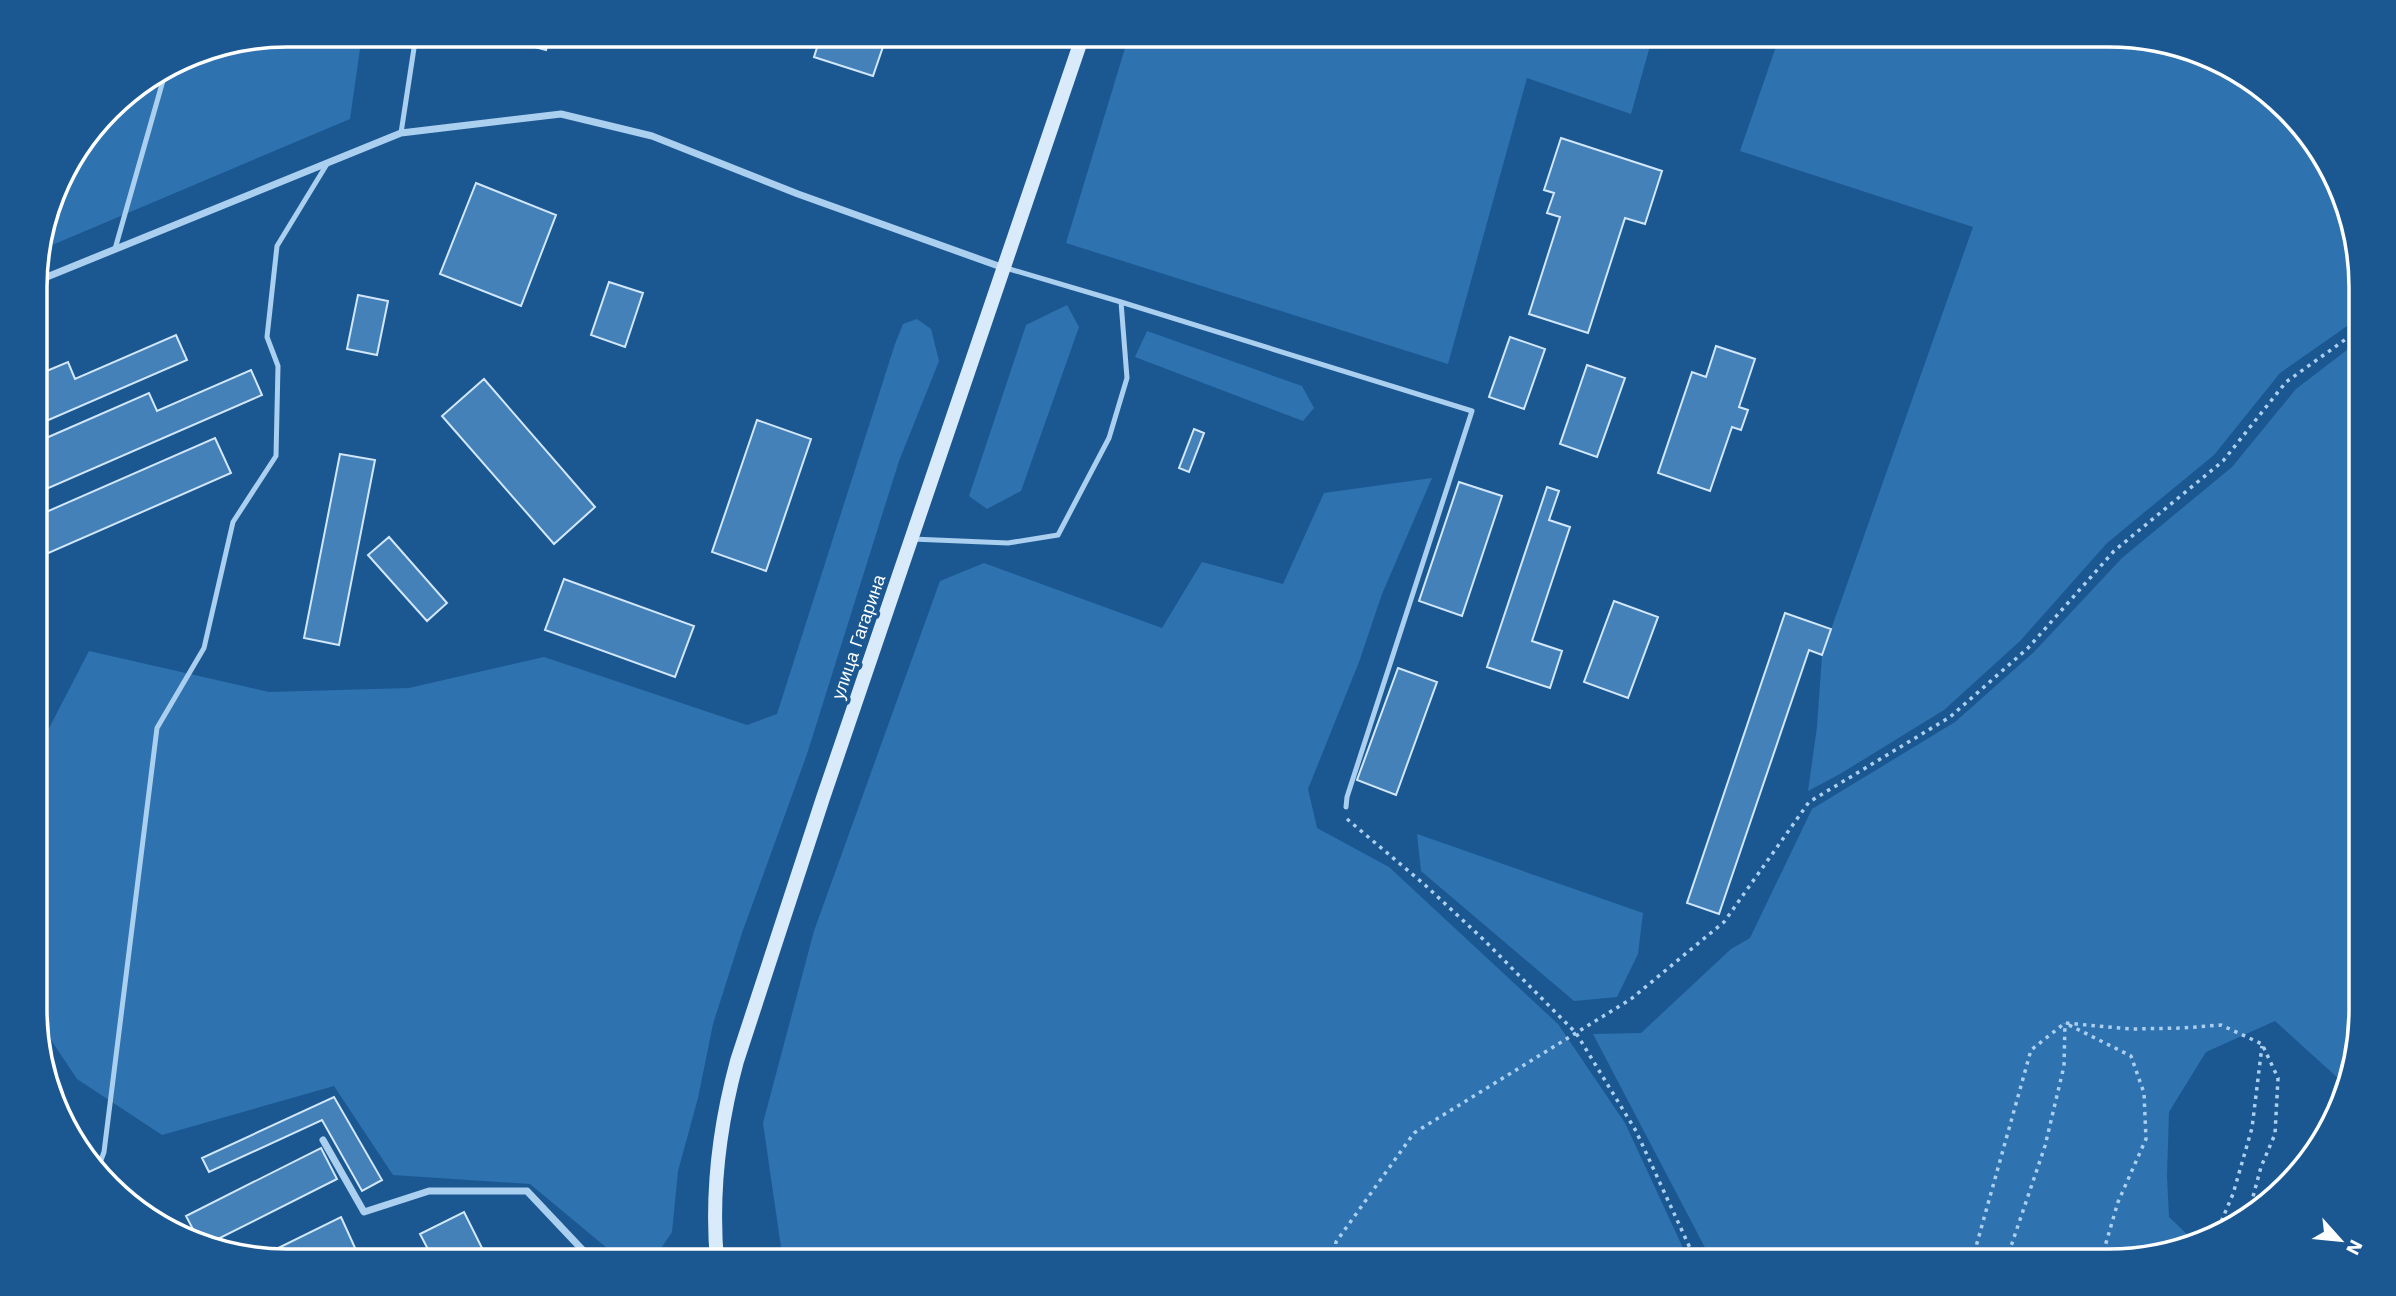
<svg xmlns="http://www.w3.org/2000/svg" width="2396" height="1296" font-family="'Work Sans',sans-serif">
<rect width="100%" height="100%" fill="#1b5892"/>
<path fill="#2e72b0" d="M 288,35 L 362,35 L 350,119 L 38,251 L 61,175 L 121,98 L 191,54 Z
M 1129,35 L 1653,35 L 1631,114 L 1527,78 L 1448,364 L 1066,243 Z
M 1780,35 L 2109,35 L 2234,69 L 2319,148 L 2360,271 L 2360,317 L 2280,373 L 2214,455 L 2107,543 L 2020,641 L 1944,710 L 1840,774 L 1808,791 L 1817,727 L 1822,655 L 1973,227 L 1740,151 Z
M 1067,305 L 1079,327 L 1021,491 L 987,509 L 969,496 L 1026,325 Z
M 917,319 L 931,329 L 939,361 L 899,461 L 807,754 L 742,933 L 713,1024 L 698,1098 L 678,1171 L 672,1232 L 657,1254 L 641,1258 L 613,1253 L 530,1184 L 393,1175 L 334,1086 L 162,1135 L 77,1079 L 37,1019 L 37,822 L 45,736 L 89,651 L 269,692 L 409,688 L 544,657 L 747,725 L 777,714 L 895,344 L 903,324 Z
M 1147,331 L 1302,386 L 1314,408 L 1303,421 L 1135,357 Z
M 2360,340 L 2360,1025 L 2341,1088 L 2339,1079 L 2275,1021 L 2206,1052 L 2169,1112 L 2167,1176 L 2169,1217 L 2191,1238 L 2125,1260 L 1712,1261 L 1593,1034 L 1641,1033 L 1731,949 L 1750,938 L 1812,809 L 1955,722 L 2034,652 L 2122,558 L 2232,467 L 2296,389 Z
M 1432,478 L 1382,594 L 1359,662 L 1308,789 L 1317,828 L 1389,867 L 1558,1024 L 1625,1123 L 1689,1261 L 783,1261 L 763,1123 L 814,931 L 940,581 L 984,563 L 1162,628 L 1202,562 L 1283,584 L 1324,493 Z
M 1417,834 L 1643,913 L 1638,954 L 1617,997 L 1574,1001 L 1421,871 Z
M 2288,1176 L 2248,1219 L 2198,1236 Z"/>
<path fill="#4481b9" stroke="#d2e7fb" stroke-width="2" d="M 490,35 L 550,35 L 546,50 Z
M 821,35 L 887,35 L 873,76 L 814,57 Z
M 1561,138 L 1662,171 L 1645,224 L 1625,218 L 1588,333 L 1529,314 L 1560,217 L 1547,213 L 1554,193 L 1544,190 Z
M 476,183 L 556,215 L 521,306 L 440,274 Z
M 609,282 L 643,293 L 625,347 L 591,335 Z
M 358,295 L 388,301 L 377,355 L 347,349 Z
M 176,335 L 187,360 L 37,425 L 37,375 L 68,362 L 75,379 Z
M 1510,337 L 1545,349 L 1524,409 L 1489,397 Z
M 1716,346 L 1755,359 L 1739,407 L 1748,410 L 1741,430 L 1732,427 L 1710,491 L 1658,473 L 1692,372 L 1706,377 Z
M 1587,365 L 1625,378 L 1597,457 L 1560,444 Z
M 251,370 L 262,395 L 37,493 L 37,442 L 149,393 L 157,411 Z
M 484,379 L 595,507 L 554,544 L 442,416 Z
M 757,420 L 811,439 L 766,571 L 712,552 Z
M 1194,429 L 1204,433 L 1189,472 L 1179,468 Z
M 215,438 L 231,473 L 37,558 L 37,516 Z
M 340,454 L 375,460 L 339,645 L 304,638 Z
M 1459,482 L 1502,496 L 1462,616 L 1419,601 Z
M 1547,487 L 1559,491 L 1549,520 L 1570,527 L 1532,641 L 1562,651 L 1550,688 L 1487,667 Z
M 389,537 L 447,603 L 427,621 L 368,555 Z
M 564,579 L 694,626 L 675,677 L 545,630 Z
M 1614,601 L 1658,617 L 1628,698 L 1584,682 Z
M 1785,613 L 1831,629 L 1822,655 L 1809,650 L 1719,914 L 1687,903 Z
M 1398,668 L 1437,682 L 1396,795 L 1357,780 Z
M 334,1097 L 382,1180 L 362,1191 L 322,1120 L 209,1172 L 202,1158 Z
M 321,1148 L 337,1179 L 214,1241 L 197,1237 L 186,1216 Z
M 464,1212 L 484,1252 L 467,1261 L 434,1261 L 420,1234 Z
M 341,1217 L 356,1250 L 333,1261 L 287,1261 L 264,1255 Z"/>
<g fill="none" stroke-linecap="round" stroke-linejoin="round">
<path stroke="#abcfef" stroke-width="3.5" stroke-dasharray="3.5 5" stroke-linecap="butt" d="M 1347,819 L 1425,885 L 1484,940 L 1576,1033 L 1636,1131 L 1696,1261
M 2069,1025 L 2131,1056 L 2144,1093 L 2146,1139 L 2118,1202 L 2101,1260
M 2218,1229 L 2233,1194 L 2252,1128 L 2262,1046
M 1335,1261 L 1336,1242 L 1414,1133 L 1631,999 L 1724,922 L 1809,802 L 1950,717 L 2028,648 L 2114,551 L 2223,461 L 2286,382 L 2360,329
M 1972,1261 L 2031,1050 L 2065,1023 L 2131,1029 L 2183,1028 L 2221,1025 L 2262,1044 L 2278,1078 L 2275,1134 L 2261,1167 L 2247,1219
M 2006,1261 L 2045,1146 L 2064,1066 L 2065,1023"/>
<path stroke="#abcfef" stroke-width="5" d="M 401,133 L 416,35
M 115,249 L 166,70
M 1006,268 L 1121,302 L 1472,411 L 1347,797 L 1346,807
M 912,539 L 1008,543 L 1058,535 L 1109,438 L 1127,378 L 1121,302
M 98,1168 L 104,1152 L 157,728 L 204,648 L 233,522 L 276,456 L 278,366 L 267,337 L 277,246 L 327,164"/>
<path stroke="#abcfef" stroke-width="7" d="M 37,281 L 401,133 L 561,114 L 652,136 L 798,194 L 1004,268
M 323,1140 L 364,1212 L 429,1191 L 527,1191 L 593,1261"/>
<path stroke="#d9eafb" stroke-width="14" d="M 717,1261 C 711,1193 719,1127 737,1061 L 823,798 L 1083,35"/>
</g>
<g text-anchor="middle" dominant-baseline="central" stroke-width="7" stroke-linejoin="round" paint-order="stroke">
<g font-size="18" fill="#fff" stroke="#1b5892">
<text transform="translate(858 637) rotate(-71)">улица Гагарина</text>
</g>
</g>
<path d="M0 0H2396V1296H0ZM287 47H2109A240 240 0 0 1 2349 287V1009A240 240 0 0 1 2109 1249H287A240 240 0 0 1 47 1009V287A240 240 0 0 1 287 47Z" fill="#1b5892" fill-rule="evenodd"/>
<path fill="none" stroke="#fff" stroke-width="3.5" d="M287 47H2109A240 240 0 0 1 2349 287V1009A240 240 0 0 1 2109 1249H287A240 240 0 0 1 47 1009V287A240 240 0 0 1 287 47Z"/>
<g transform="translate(2340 1240) rotate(117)" stroke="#1b5892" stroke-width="5" paint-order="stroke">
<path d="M0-5L12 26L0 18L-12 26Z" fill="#ffffff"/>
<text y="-10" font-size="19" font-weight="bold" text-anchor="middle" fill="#ffffff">N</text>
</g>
</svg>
